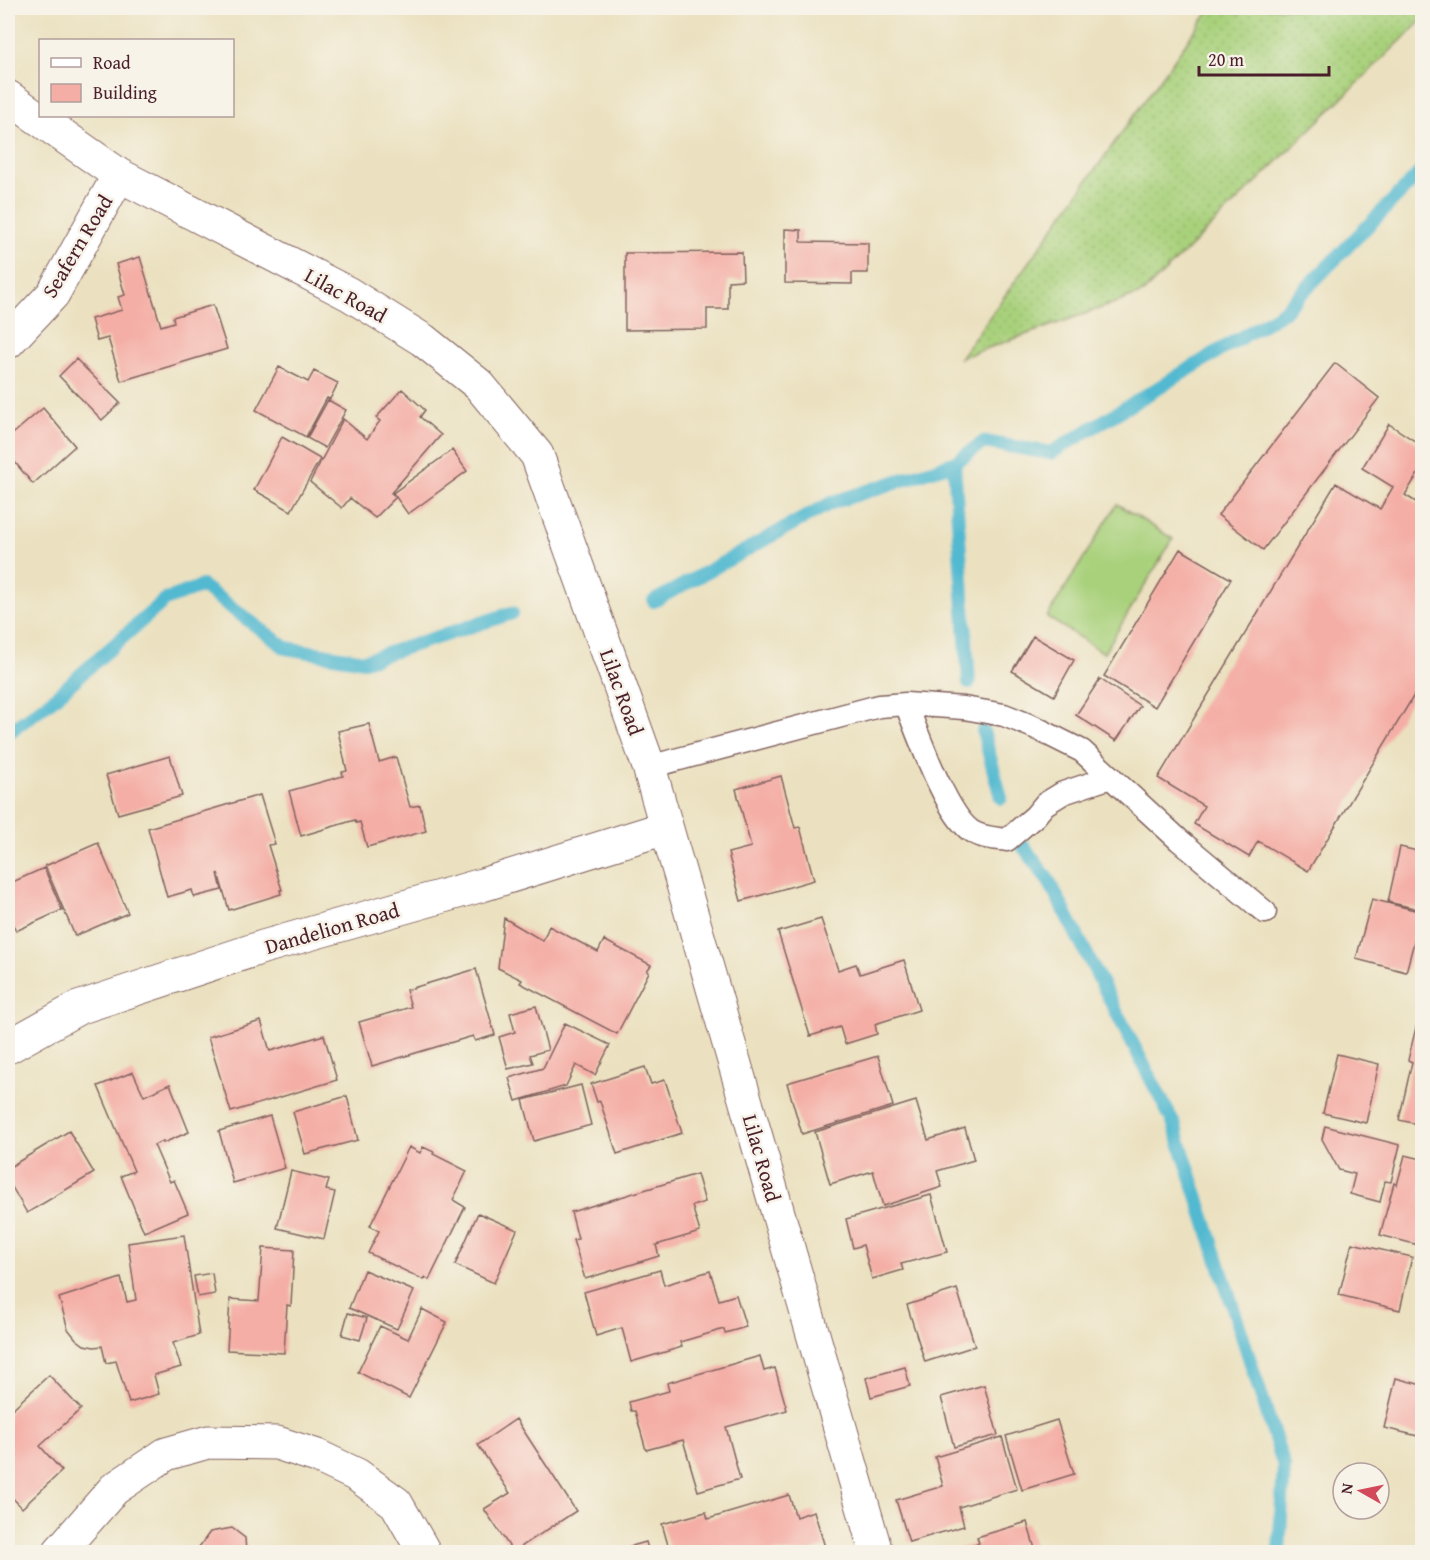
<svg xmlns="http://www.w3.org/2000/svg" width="1430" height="1560" font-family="'Gentium Book Plus',serif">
<defs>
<pattern id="grass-dots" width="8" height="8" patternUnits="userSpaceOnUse" patternTransform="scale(1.5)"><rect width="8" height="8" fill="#a9d17c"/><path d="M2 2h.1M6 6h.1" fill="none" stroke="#93b36b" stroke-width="1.8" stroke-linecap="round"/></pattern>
</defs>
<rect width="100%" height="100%" fill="#f7f3e8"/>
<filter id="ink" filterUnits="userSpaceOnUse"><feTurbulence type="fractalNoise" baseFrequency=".0167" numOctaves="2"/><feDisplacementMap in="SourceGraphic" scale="12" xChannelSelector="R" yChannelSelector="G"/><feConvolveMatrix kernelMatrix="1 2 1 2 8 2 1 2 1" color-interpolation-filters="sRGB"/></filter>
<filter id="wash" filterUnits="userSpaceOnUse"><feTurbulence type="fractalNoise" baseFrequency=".008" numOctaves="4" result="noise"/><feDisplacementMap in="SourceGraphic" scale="24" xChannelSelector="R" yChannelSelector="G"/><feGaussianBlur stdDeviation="1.35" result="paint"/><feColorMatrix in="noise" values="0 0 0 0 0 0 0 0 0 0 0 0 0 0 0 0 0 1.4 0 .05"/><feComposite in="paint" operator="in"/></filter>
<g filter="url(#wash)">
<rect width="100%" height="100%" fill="#ebe1c0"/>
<path fill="url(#grass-dots)" stroke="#7a7854" stroke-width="1.5" d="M 1211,8 L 1422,8 L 1422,20 L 1143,293 L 960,358 Z"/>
<path fill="#a9d17c" stroke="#7a7854" stroke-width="1.5" d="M 1117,504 L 1173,539 L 1104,653 L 1047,617 Z"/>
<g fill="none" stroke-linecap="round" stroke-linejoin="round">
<path stroke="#52b9d0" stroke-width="14" d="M 654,601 L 831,503 L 954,463
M 969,683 L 954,463 L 984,442 L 1051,453 L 1283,312 L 1422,171
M 983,731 L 1001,798
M 8,733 L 52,700 L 165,600 L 202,586 L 286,648 L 364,661 L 512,613
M 1023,846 L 1049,881 L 1174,1124 L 1284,1466 L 1279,1552"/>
</g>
<g id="blocks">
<path fill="#f4aea6" d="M 785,229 L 801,230 L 801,242 L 868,243 L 868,273 L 852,273 L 852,284 L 785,283 Z
M 742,252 L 743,280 L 728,281 L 728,309 L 707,309 L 707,329 L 625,330 L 625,253 Z
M 140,257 L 161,326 L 174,322 L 173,317 L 213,305 L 227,349 L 121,381 L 108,338 L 97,341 L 91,319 L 122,310 L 118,297 L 125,295 L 116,264 Z
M 76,359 L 120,403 L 102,420 L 59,376 Z
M 1335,363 L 1379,398 L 1263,550 L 1218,515 Z
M 279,367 L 308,382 L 314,371 L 338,383 L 330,399 L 327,398 L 306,437 L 256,410 Z
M 402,389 L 425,410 L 420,417 L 441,435 L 391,493 L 396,497 L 375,518 L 350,498 L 342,508 L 310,482 L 343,419 L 367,439 L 380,421 L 376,418 Z
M 328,400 L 346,410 L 325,448 L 307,438 Z
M 43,408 L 75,446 L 33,484 L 8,454 L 8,438 Z
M 1389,424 L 1422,446 L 1422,467 L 1405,495 L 1422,506 L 1422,682 L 1308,871 L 1258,841 L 1249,857 L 1194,824 L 1204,806 L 1158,778 L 1336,483 L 1380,509 L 1393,487 L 1362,468 Z
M 282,437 L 320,459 L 291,511 L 254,490 Z
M 452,450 L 467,471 L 408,514 L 393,493 Z
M 1180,549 L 1231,579 L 1155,707 L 1104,676 Z
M 1033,636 L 1074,660 L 1054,696 L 1012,671 Z
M 1100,679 L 1140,706 L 1116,741 L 1076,715 Z
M 369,724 L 379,762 L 396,757 L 410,807 L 420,805 L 426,831 L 367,847 L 360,822 L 356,823 L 355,820 L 301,836 L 289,791 L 343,776 L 342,772 L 347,771 L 338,731 Z
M 170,756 L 182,796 L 118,814 L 106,775 Z
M 781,776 L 795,828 L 800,827 L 814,880 L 741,901 L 728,853 L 751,847 L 736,789 Z
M 260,795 L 275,844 L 268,845 L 282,890 L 280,890 L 281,894 L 229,910 L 218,873 L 222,890 L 194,897 L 192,890 L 167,897 L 148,828 Z
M 98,843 L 128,913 L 75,936 L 45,866 Z
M 1400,847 L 1422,852 L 1422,910 L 1388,902 Z
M 44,868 L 62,910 L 16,931 L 8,912 L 8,884 Z
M 1372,899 L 1422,912 L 1406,972 L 1356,959 Z
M 504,918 L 543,941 L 549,926 L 598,952 L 604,940 L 651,965 L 647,971 L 649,972 L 617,1034 L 520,983 L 522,980 L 498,968 Z
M 821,919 L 838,970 L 856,964 L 860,974 L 904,960 L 919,1010 L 875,1024 L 877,1034 L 845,1044 L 840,1027 L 810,1036 L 778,932 Z
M 476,969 L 495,1035 L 475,1041 L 473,1036 L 372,1066 L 359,1022 L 411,1007 L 406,990 Z
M 1422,1003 L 1422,1125 L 1399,1120 L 1412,1062 L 1408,1060 Z
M 536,1006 L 548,1050 L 530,1055 L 533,1063 L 508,1069 L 499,1037 L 515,1032 L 510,1013 Z
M 261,1021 L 270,1051 L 324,1035 L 337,1080 L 231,1112 L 208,1037 Z
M 565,1023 L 610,1045 L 595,1075 L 576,1065 L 566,1086 L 516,1101 L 509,1078 L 543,1068 Z
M 1337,1054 L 1379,1064 L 1366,1123 L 1323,1113 Z
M 878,1056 L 893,1106 L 802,1134 L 787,1083 Z
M 645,1067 L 651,1084 L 665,1080 L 682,1133 L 617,1154 L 600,1101 L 597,1102 L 591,1084 Z
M 133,1072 L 144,1096 L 170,1084 L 189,1132 L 163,1143 L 163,1141 L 154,1145 L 170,1182 L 174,1180 L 188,1213 L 144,1232 L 121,1176 L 134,1171 L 98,1086 Z
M 581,1085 L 591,1125 L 534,1141 L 523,1100 Z
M 347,1096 L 358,1140 L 305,1154 L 293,1112 Z
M 916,1101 L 928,1140 L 965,1128 L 974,1160 L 937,1171 L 942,1187 L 883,1206 L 873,1171 L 830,1184 L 815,1132 Z
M 270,1116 L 285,1168 L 233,1183 L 219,1131 Z
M 1325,1126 L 1400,1145 L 1391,1182 L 1385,1181 L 1380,1202 L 1350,1194 L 1355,1174 L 1339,1170 L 1322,1139 Z
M 69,1131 L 94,1173 L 27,1213 L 8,1180 L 8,1168 Z
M 409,1147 L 420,1153 L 423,1147 L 434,1152 L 433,1154 L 467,1171 L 453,1200 L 465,1207 L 429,1280 L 425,1277 L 424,1280 L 368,1253 L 379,1231 L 370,1226 Z
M 1405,1155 L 1422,1159 L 1422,1246 L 1380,1235 L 1394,1183 L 1397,1185 Z
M 291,1171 L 329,1180 L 326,1190 L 335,1192 L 324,1239 L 277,1228 Z
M 697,1174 L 705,1202 L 692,1206 L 700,1232 L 656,1245 L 659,1256 L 585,1279 L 573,1240 L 578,1239 L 571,1212 Z
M 931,1195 L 947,1252 L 901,1264 L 903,1270 L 872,1279 L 863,1245 L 853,1248 L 846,1219 Z
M 478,1213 L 517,1230 L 494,1283 L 455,1265 Z
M 184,1235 L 199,1335 L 173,1343 L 181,1367 L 154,1375 L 159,1394 L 129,1403 L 116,1361 L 106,1363 L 102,1346 L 94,1347 L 84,1345 L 76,1339 L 68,1329 L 59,1298 L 121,1278 L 127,1302 L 136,1300 L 128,1243 Z
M 1352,1243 L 1412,1257 L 1400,1310 L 1339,1295 Z
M 263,1248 L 294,1250 L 291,1306 L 287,1305 L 284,1353 L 227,1350 L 230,1299 L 259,1301 Z
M 364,1270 L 414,1291 L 397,1329 L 349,1308 Z
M 660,1270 L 664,1285 L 710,1271 L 719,1300 L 736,1295 L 746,1327 L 725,1333 L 724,1329 L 680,1342 L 682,1347 L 631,1362 L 622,1328 L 596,1336 L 584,1292 Z
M 212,1273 L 215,1294 L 198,1297 L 194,1276 Z
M 957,1289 L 975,1346 L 925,1362 L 907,1305 Z
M 422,1309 L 447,1322 L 409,1398 L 358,1372 L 380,1326 L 408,1339 Z
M 348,1313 L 367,1318 L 360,1340 L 342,1335 Z
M 760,1356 L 764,1371 L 775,1368 L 787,1410 L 726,1427 L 740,1479 L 698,1491 L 683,1440 L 646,1450 L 635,1411 L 631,1411 L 629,1402 L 669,1391 L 667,1383 Z
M 905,1367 L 910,1386 L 871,1397 L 866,1378 Z
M 49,1375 L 81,1409 L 40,1446 L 62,1471 L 22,1508 L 8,1493 L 8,1413 Z
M 1396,1378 L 1422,1385 L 1422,1437 L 1384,1428 Z
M 984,1385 L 998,1435 L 954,1447 L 941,1397 Z
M 516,1419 L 576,1511 L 513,1552 L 484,1509 L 510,1493 L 478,1445 Z
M 1057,1420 L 1074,1474 L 1022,1490 L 1006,1436 Z
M 1002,1437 L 1017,1489 L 959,1507 L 964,1526 L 909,1542 L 896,1500 L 943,1486 L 935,1457 Z
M 789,1495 L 796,1517 L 814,1511 L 825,1547 L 807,1552 L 670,1552 L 662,1524 L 706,1512 L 708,1519 Z
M 1027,1522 L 1036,1552 L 947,1552 L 979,1543 L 977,1537 Z
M 232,1528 L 245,1538 L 246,1552 L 200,1552 L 199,1547 L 210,1532 Z
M 646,1542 L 649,1552 L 611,1552 Z"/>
</g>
</g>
<g filter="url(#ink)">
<use href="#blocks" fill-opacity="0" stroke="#82635f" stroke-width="1.5"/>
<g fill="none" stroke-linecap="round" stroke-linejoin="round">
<defs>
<path id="service" d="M 906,704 C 918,734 946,814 971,831 C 981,838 995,838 1007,840 L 1035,816 L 1045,804 L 1063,793 L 1111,777
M 649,767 L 879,706 L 906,704 L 964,708 L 1004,715 L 1034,727 L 1082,751 L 1179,840 L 1265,912"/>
<path id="minor" d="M 8,97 L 119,175 L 349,294 L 423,340 L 479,385 L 537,455 L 649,767 L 876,1552
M 8,342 L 53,294 L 119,175
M 8,1047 L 78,1008 L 263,947 L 482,885 L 665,828
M 59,1552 L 114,1489 L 166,1454 L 208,1442 L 277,1443 L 317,1456 L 357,1475 L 396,1503 L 424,1552"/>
</defs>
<use href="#service" stroke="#82635f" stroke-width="25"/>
<use href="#minor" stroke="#82635f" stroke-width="35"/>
<use href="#service" stroke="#fff" stroke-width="22"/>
<use href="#minor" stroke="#fff" stroke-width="33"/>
</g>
</g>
<g text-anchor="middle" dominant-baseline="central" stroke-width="5" stroke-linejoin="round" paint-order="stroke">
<g font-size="21" fill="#4a1f2b" stroke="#f7f3e8">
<text transform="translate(77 246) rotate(-59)">Seafern Road</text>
<text transform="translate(346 295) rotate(29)">Lilac Road</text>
<text transform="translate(622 692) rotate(70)">Lilac Road</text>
<text transform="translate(332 928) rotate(-16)">Dandelion Road</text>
<text transform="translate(762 1158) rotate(74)">Lilac Road</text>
</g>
</g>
<rect width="1430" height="1560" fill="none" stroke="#f7f3e8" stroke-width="30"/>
<rect x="39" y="39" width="195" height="78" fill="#f7f3e8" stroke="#b29e9c" stroke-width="1.5"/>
<rect x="51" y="58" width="30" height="9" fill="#ffffff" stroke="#b29e9c" stroke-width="1.5"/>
<text x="93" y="69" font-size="18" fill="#4a1f2b">Road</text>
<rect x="51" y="84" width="30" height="18" fill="#f4aea6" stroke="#b29e9c" stroke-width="1.5"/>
<text x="93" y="99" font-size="18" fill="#4a1f2b">Building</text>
<g transform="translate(1361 1491) rotate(279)"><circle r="28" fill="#f7f3e8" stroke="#b29e9c" stroke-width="1.5"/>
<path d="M0-4.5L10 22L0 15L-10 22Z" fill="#d1495b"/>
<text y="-9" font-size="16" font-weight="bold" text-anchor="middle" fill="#4a1f2b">N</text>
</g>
<path d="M1199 66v9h130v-9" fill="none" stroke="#4a1f2b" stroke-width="3"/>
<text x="1208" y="66" font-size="18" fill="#4a1f2b" stroke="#f7f3e8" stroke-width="4.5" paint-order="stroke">20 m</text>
</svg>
